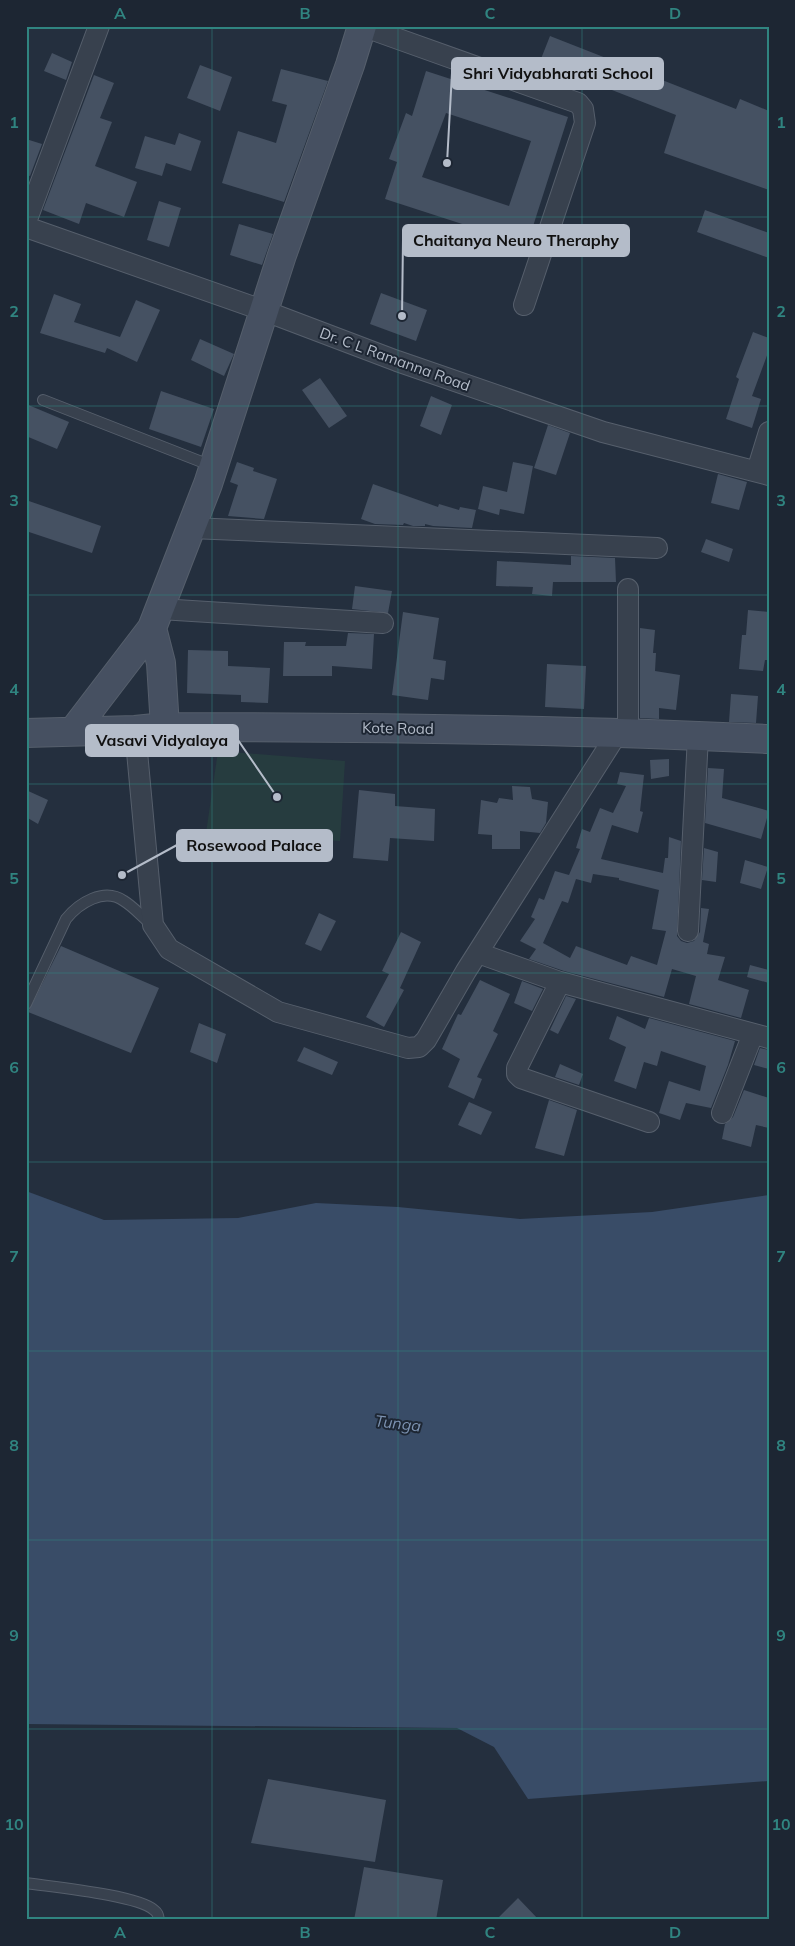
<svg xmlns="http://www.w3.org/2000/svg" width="795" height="1946" font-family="Mulish,sans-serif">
<rect width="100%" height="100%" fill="#242f3e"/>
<path fill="#263c3f" d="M 218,751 L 345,761 L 340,841 L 206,833 Z"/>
<path fill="#394c67" d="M 26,1191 L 104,1220 L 238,1218 L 316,1203 L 398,1207 L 520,1219 L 652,1212 L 769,1195 L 769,1781 L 528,1799 L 494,1747 L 457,1728 L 26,1724 Z"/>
<path fill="#455162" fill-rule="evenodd" d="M 550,36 L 736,109 L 740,99 L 769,111 L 769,190 L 664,153 L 676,115 L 558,69 L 553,81 L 535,74 Z
M 52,53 L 72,62 L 66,80 L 44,71 Z
M 200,65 L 232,77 L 220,111 L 187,98 Z
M 281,69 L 328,81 L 284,202 L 222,183 L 238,131 L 276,143 L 287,105 L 272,101 Z
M 426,71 L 568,117 L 527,245 L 385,199 L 397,162 L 389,159 L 406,113 L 412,116 ZM 446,113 L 531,141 L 509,206 L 422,177 Z
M 94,75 L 114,83 L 100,118 L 112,122 L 95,166 L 137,182 L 124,217 L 86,203 L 79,224 L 43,210 Z
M 179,133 L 201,141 L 191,171 L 166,163 L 162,176 L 135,168 L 145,136 L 175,145 Z
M 26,139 L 42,144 L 30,176 L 26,175 Z
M 159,201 L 181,208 L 169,247 L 147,240 Z
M 705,210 L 769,233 L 769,258 L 697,232 Z
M 239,224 L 273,234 L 262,265 L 230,255 Z
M 381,293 L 427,310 L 416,341 L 370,324 Z
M 54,294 L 81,304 L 74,322 L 120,337 L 136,300 L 160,310 L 137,362 L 107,348 L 105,353 L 40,333 Z
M 753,332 L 769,338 L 769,350 L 752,396 L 761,399 L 752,428 L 726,419 L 739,379 L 736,377 Z
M 200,339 L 234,354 L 224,376 L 191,360 Z
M 320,378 L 347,416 L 329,428 L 302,390 Z
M 161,391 L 214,409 L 201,447 L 149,429 Z
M 431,396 L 452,405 L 441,435 L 420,426 Z
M 26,404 L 69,422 L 57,449 L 26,436 Z
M 548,425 L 570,433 L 556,475 L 534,468 Z
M 237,462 L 254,468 L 253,471 L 277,479 L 264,519 L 228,516 L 238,485 L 230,482 Z
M 513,462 L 533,466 L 524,514 L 500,509 L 499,515 L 478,509 L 483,486 L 507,492 Z
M 718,474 L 747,482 L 739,510 L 711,503 Z
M 373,484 L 438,507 L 439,504 L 459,510 L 460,507 L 476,510 L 472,528 L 433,526 L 425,524 L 425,526 L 413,526 L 404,523 L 403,525 L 375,524 L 361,519 Z
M 26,500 L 101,526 L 92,553 L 26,531 Z
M 706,539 L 733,549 L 729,562 L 701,552 Z
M 571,556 L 615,558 L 616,582 L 553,582 L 552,596 L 532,594 L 533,587 L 496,586 L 497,561 L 571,565 Z
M 355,586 L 392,591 L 388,613 L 352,609 Z
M 748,610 L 769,612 L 769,660 L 765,660 L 763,671 L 739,669 L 742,635 L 746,635 Z
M 403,612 L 439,618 L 433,659 L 446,661 L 444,680 L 431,678 L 428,700 L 392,695 Z
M 640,628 L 655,630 L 653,653 L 656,653 L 655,671 L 680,675 L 676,710 L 659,708 L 659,719 L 640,718 Z
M 348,633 L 374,634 L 372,669 L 332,666 L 332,676 L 283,676 L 284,642 L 306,642 L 305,646 L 346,646 Z
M 188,650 L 228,651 L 228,666 L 270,668 L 268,703 L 241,702 L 241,695 L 187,693 Z
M 547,664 L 586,666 L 584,709 L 545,707 Z
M 731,694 L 758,696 L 756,723 L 729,722 Z
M 669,759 L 669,776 L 651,779 L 650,760 Z
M 708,768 L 724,769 L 722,798 L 769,811 L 761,839 L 705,823 Z
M 620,772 L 644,775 L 640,811 L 643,812 L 638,833 L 612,825 L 601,859 L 663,873 L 665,858 L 668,858 L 669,837 L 681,841 L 677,936 L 681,941 L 687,943 L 694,941 L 700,932 L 701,908 L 709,909 L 703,942 L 709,944 L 707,954 L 725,957 L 718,980 L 749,990 L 741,1018 L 689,1004 L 696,976 L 672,969 L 664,997 L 564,971 L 529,959 L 536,949 L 520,941 L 535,919 L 531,917 L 539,898 L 544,900 L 555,871 L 569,875 L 580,849 L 576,848 L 582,829 L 590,832 L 600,808 L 613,813 L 626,786 L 617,784 ZM 593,874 L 619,878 L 619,880 L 659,890 L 652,929 L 666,931 L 657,965 L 631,956 L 627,965 L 576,946 L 570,958 L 543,943 L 562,901 L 568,903 L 576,879 L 591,883 Z
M 512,786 L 530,787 L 532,799 L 548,802 L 546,823 L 540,833 L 520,831 L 520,849 L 492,849 L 492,835 L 478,834 L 481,800 L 497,803 L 499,798 L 513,800 Z
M 26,790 L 48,800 L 38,824 L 26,817 Z
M 359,790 L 395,794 L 395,806 L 435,809 L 434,841 L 390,838 L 388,861 L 353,858 Z
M 704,848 L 718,852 L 716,882 L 702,880 Z
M 745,860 L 768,867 L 761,889 L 740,883 Z
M 319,913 L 336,921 L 321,951 L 305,944 Z
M 401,932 L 421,942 L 400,988 L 404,990 L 384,1027 L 366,1017 L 389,974 L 382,971 Z
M 61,946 L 159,988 L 131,1053 L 28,1012 Z
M 750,965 L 769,970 L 769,983 L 747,977 Z
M 480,980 L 510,994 L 493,1031 L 498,1034 L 477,1077 L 482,1079 L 474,1099 L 448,1087 L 460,1059 L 442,1049 L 458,1014 L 461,1015 Z
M 522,981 L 543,989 L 532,1011 L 514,1003 Z
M 566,996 L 576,999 L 558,1034 L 550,1030 Z
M 617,1016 L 645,1029 L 649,1018 L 735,1041 L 728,1065 L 711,1108 L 686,1103 L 680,1120 L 659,1113 L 669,1081 L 700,1091 L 706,1066 L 661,1051 L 657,1066 L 644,1062 L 636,1089 L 614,1081 L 626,1047 L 609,1039 Z
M 199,1023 L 226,1034 L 217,1063 L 190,1052 Z
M 304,1047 L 338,1062 L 332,1075 L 297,1061 Z
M 760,1048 L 769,1050 L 769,1069 L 754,1065 Z
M 560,1064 L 583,1074 L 579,1085 L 555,1077 Z
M 744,1090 L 769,1098 L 769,1128 L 756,1125 L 751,1147 L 722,1139 L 725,1124 L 733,1117 Z
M 549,1100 L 577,1110 L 564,1156 L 535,1148 Z
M 469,1102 L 492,1112 L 481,1135 L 458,1125 Z
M 268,1779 L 386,1800 L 375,1862 L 251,1843 Z
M 364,1867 L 443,1880 L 436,1920 L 354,1920 Z
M 518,1898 L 539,1920 L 496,1920 Z"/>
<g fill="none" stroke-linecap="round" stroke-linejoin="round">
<defs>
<path id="lane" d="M 43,400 L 212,466
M 26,1004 L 66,919 C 79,903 104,887 124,901 C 134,907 142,917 151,924
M 26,1883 C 52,1887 137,1895 154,1910 C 158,1913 158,1915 159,1920"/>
<path id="street" d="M 362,26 L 578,103 L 583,109 L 585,123 L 524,305
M 26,222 L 99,26
M 26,227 L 265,311 L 397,361 L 603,432 L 769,475
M 757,471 L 769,432
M 191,528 L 657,548
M 160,609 L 383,623
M 135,730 L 153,925 L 169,949 L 278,1012 L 408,1048 L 419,1047 L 426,1040 L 466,971 L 618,732
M 628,732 L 628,589
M 688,931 L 698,736
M 478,953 L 560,982 L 769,1038
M 560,982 L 517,1068 L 517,1074 L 521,1078 L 649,1122
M 722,1113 L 753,1034"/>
<path id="secondary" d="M 152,628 L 161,663 L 165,727
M 74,730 L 152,628 L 208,484 L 282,255 L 350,65 L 362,26
M 26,733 L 135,730 L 165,727 C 366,727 567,729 769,739"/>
</defs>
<use href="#lane" stroke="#565f6c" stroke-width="12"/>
<use href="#street" stroke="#565f6c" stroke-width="22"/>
<use href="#secondary" stroke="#565f6c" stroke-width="30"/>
<use href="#lane" stroke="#38414e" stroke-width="10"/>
<use href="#street" stroke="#38414e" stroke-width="20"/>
<use href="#secondary" stroke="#465061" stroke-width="28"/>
</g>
<path fill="none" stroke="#308480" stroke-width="1" stroke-opacity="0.55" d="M 212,26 L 212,1920M 398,26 L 398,1920M 582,26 L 582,1920M 26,217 L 769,217M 26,406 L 769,406M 26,595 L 769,595M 26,784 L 769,784M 26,973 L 769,973M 26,1162 L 769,1162M 26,1351 L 769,1351M 26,1540 L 769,1540M 26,1729 L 769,1729"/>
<g text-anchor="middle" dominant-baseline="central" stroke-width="4" stroke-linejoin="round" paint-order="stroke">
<g font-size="15" fill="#b4bcc9" stroke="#1d2633">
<text transform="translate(395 359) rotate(20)">Dr. C L Ramanna Road</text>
<text transform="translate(398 728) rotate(1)">Kote Road</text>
</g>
<g font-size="16" font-style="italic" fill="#7c92b1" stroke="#1d2633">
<text transform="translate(398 1423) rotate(7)">Tunga</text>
</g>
</g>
<path fill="none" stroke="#b4bcc9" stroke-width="2" d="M447 163L452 73M402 316L403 240M277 797L238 740M122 875L177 845"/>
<g fill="#b4bcc9" stroke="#1d2633" stroke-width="2">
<circle cx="447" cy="163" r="5"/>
<circle cx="402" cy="316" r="5"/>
<circle cx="277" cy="797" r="5"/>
<circle cx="122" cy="875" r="5"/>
</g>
<g fill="#b4bcc9" stroke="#b4bcc9" stroke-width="2">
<rect x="452" y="58" width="211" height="31" rx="5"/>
<rect x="403" y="225" width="226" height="31" rx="5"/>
<rect x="86" y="725" width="152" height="31" rx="5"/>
<rect x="177" y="830" width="155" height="31" rx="5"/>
</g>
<g font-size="16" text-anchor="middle" font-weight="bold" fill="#111">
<text x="558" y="79">Shri Vidyabharati School</text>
<text x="516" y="246">Chaitanya Neuro Theraphy</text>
<text x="162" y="746">Vasavi Vidyalaya</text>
<text x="254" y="851">Rosewood Palace</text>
</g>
<rect width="795" height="1946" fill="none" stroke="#1d2633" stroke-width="55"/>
<rect x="28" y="28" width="740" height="1890" fill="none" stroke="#308480" stroke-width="2"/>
<g font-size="16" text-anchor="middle" font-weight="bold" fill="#308480">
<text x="120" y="19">A</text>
<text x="305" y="19">B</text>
<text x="490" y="19">C</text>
<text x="675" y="19">D</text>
<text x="14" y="128">1</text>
<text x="781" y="128">1</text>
<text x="14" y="317">2</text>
<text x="781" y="317">2</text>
<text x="14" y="506">3</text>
<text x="781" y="506">3</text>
<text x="14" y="695">4</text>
<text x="781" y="695">4</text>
<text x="14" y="884">5</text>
<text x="781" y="884">5</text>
<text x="14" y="1073">6</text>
<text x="781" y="1073">6</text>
<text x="14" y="1262">7</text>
<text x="781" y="1262">7</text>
<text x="14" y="1451">8</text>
<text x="781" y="1451">8</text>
<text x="14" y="1641">9</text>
<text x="781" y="1641">9</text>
<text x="14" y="1830">10</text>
<text x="781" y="1830">10</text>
<text x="120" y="1938">A</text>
<text x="305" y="1938">B</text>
<text x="490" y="1938">C</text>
<text x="675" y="1938">D</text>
</g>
</svg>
